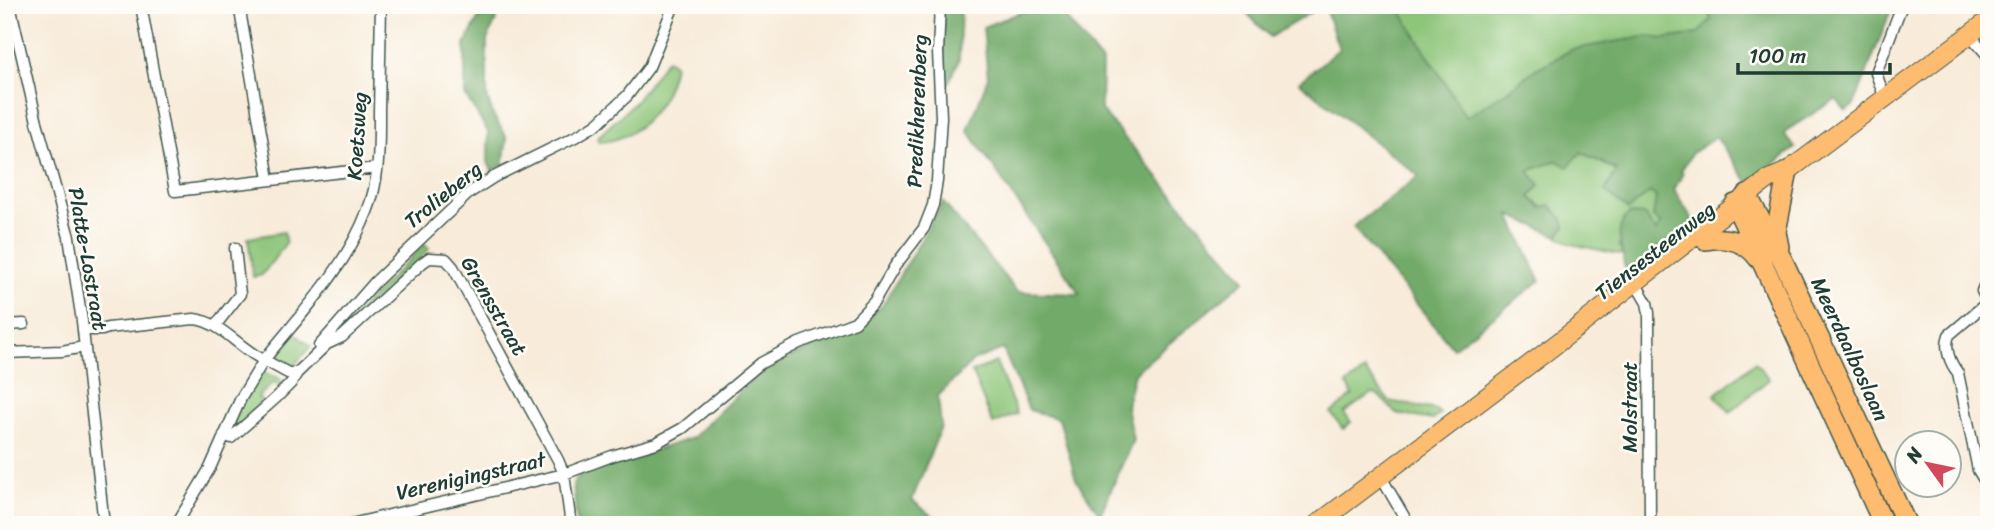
<svg xmlns="http://www.w3.org/2000/svg" width="1994" height="530" font-family="Sriracha,sans-serif">
<rect width="100%" height="100%" fill="#fdfcf7"/>
<filter id="ink" filterUnits="userSpaceOnUse"><feTurbulence type="fractalNoise" baseFrequency=".0143" numOctaves="2"/><feDisplacementMap in="SourceGraphic" scale="14" xChannelSelector="R" yChannelSelector="G"/><feConvolveMatrix kernelMatrix="1 2 1 2 8 2 1 2 1" color-interpolation-filters="sRGB"/></filter>
<filter id="wash" filterUnits="userSpaceOnUse"><feTurbulence type="fractalNoise" baseFrequency=".00686" numOctaves="4" result="noise"/><feDisplacementMap in="SourceGraphic" scale="28" xChannelSelector="R" yChannelSelector="G"/><feGaussianBlur stdDeviation="1.57" result="paint"/><feColorMatrix in="noise" values="0 0 0 0 0 0 0 0 0 0 0 0 0 0 0 0 0 1.4 0 .05"/><feComposite in="paint" operator="in"/></filter>
<g filter="url(#wash)">
<rect width="100%" height="100%" fill="#f8ebd9"/>
<path fill="#8dc579" stroke="#568156" stroke-width="2" d="M 1350,5 L 1857,5 L 1839,69 L 1776,123 L 1795,148 L 1749,183 L 1716,137 L 1466,134 Z
M 667,59 L 674,64 C 668,101 640,141 598,142 L 598,137 L 634,103 Z
M 1581,152 L 1617,171 L 1657,197 L 1653,217 L 1661,224 L 1656,231 L 1651,226 L 1619,245 L 1623,255 L 1571,244 L 1558,236 L 1565,226 L 1529,196 L 1528,171 Z
M 284,232 L 286,243 L 262,275 L 253,277 L 248,238 Z
M 425,244 L 429,249 L 344,330 L 363,306 Z
M 295,334 L 311,346 L 294,366 L 280,363 L 278,353 Z
M 996,362 L 1017,414 L 993,424 L 972,372 Z
M 1755,362 L 1769,379 L 1730,412 L 1715,395 Z
M 1365,371 L 1389,401 L 1436,410 L 1440,414 L 1433,420 L 1397,414 L 1378,395 L 1372,393 L 1344,413 L 1351,422 L 1343,429 L 1331,413 L 1353,395 L 1346,385 Z
M 262,372 L 279,378 L 283,384 L 281,388 L 274,382 L 258,397 L 264,404 L 230,434 L 240,405 Z"/>
<path fill="#72aa69" stroke="#48744e" stroke-width="2" d="M 485,5 L 503,5 L 487,40 L 487,97 L 493,115 L 507,138 L 503,165 L 492,171 L 488,162 L 488,132 L 465,95 L 465,45 Z
M 941,5 L 961,5 L 959,60 L 945,90 Z
M 1040,5 L 1055,5 L 1102,62 L 1101,110 L 1245,280 L 1134,373 L 1126,406 L 1133,440 L 1100,515 L 1076,479 L 1059,419 L 1029,410 L 1003,349 L 974,360 L 938,396 L 941,427 L 912,500 L 943,525 L 577,525 L 573,483 L 579,475 L 692,438 L 761,371 L 854,327 L 882,306 L 943,202 L 1017,292 L 1080,294 L 968,130 L 988,78 L 983,27 Z
M 1239,5 L 1323,5 L 1270,37 Z
M 1324,5 L 1397,5 L 1466,117 L 1509,90 L 1534,70 L 1573,49 L 1649,36 L 1663,39 L 1697,34 L 1711,20 L 1707,5 L 1893,5 L 1854,105 L 1846,111 L 1836,99 L 1789,129 L 1784,134 L 1795,148 L 1749,183 L 1716,137 L 1692,153 L 1681,171 L 1683,173 L 1674,190 L 1694,222 L 1629,272 C 1623,267 1624,265 1623,257 C 1620,240 1615,228 1629,214 L 1644,215 L 1656,231 L 1661,224 L 1653,217 L 1656,197 L 1650,192 L 1628,210 L 1605,191 L 1617,170 L 1581,152 L 1568,167 L 1556,160 L 1529,171 L 1540,185 L 1530,197 L 1541,208 L 1551,206 L 1562,218 L 1565,226 L 1558,236 L 1510,215 L 1540,281 L 1453,348 L 1353,227 L 1419,176 L 1299,82 L 1339,49 Z"/>
</g>
<g filter="url(#ink)">
<g fill="none" stroke-linecap="round" stroke-linejoin="round">
<defs>
<path id="minor" d="M 10,5 L 37,122 L 69,237 L 82,321 L 104,525
M 141,5 L 175,191 L 377,168
M 239,5 L 269,179
M 1970,35 L 1989,57
M 1885,99 L 1876,73 L 1902,5
M 1989,285 L 1984,286 L 1982,291 L 1984,295 L 1989,296
M 1640,291 L 1647,303 L 1649,313 L 1650,525
M 1989,301 L 1949,335 C 1944,348 1950,363 1958,373 L 1978,470 L 1989,488
M 5,325 L 24,324
M 215,326 L 240,294 L 235,248
M 84,330 L 102,330 L 108,328 L 194,319 C 222,322 239,349 264,360 L 241,398 L 210,468 L 176,525
M 319,346 L 375,282 L 469,193 L 494,177 L 579,135 L 597,124 L 627,96 L 649,67 L 674,5
M 5,353 L 62,351 L 84,347
M 297,373 L 288,373 L 264,360 C 301,314 345,269 367,212 C 380,181 379,145 379,112 C 380,76 380,41 381,5
M 224,435 L 231,438 L 276,398 L 291,383 L 297,373 L 327,344 L 342,337 L 422,263 L 429,258 L 446,259 L 453,267 L 558,460 L 564,474 L 571,525
M 1381,477 L 1409,525
M 347,525 L 564,474 L 612,456 L 656,443 L 683,428 L 761,363 L 799,343 L 855,322 L 874,302 L 895,266 L 924,228 L 933,205 L 937,181 L 941,117 L 938,52 L 940,5"/>
<path id="primary" d="M 1780,179 L 1788,171 L 1989,20
M 1316,525 L 1542,355 L 1757,188 L 1769,179 L 1788,171"/>
<path id="trunk" d="M 1747,195 L 1783,261 L 1907,525
M 1735,204 L 1884,525
M 1706,240 C 1726,236 1746,241 1758,258
M 1779,247 L 1776,232 L 1788,171"/>
</defs>
<use href="#minor" stroke="#40574d" stroke-width="13"/>
<use href="#primary" stroke="#40574d" stroke-width="20"/>
<use href="#trunk" stroke="#40574d" stroke-width="22"/>
<use href="#minor" stroke="#fff" stroke-width="10"/>
<use href="#primary" stroke="#fdbc70" stroke-width="18"/>
<use href="#trunk" stroke="#fdbc70" stroke-width="19"/>
</g>
</g>
<g text-anchor="middle" dominant-baseline="central" stroke-width="5" stroke-linejoin="round" paint-order="stroke">
<g font-size="21" fill="#1f3d34" stroke="#fdfcf7">
<text transform="translate(917 111) rotate(-88)">Predikherenberg</text>
<text transform="translate(357 136) rotate(-86)">Koetsweg</text>
<text transform="translate(443 195) rotate(-39)">Trolieberg</text>
<text transform="translate(1655 251) rotate(-38)">Tiensesteenweg</text>
<text transform="translate(88 259) rotate(80)">Platte-Lostraat</text>
<text transform="translate(494 306) rotate(60)">Grensstraat</text>
<text transform="translate(1850 349) rotate(65)">Meerdaalboslaan</text>
<text transform="translate(1630 407) rotate(-90)">Molstraat</text>
<text transform="translate(471 476) rotate(-13)">Verenigingstraat</text>
</g>
</g>
<rect width="1994" height="530" fill="none" stroke="#fdfcf7" stroke-width="28"/>
<g transform="translate(1928 464) rotate(303)"><circle r="33" fill="#fdfcf7" stroke="#a4b0a9" stroke-width="2"/>
<path d="M0-5L12 26L0 18L-12 26Z" fill="#d1495b"/>
<text y="-10" font-size="19" font-weight="bold" text-anchor="middle" fill="#1f3d34">N</text>
</g>
<path d="M1738 63v10h152v-10" fill="none" stroke="#1f3d34" stroke-width="3.5"/>
<text x="1749" y="63" font-size="21" fill="#1f3d34" stroke="#fdfcf7" stroke-width="5" paint-order="stroke">100 m</text>
</svg>
